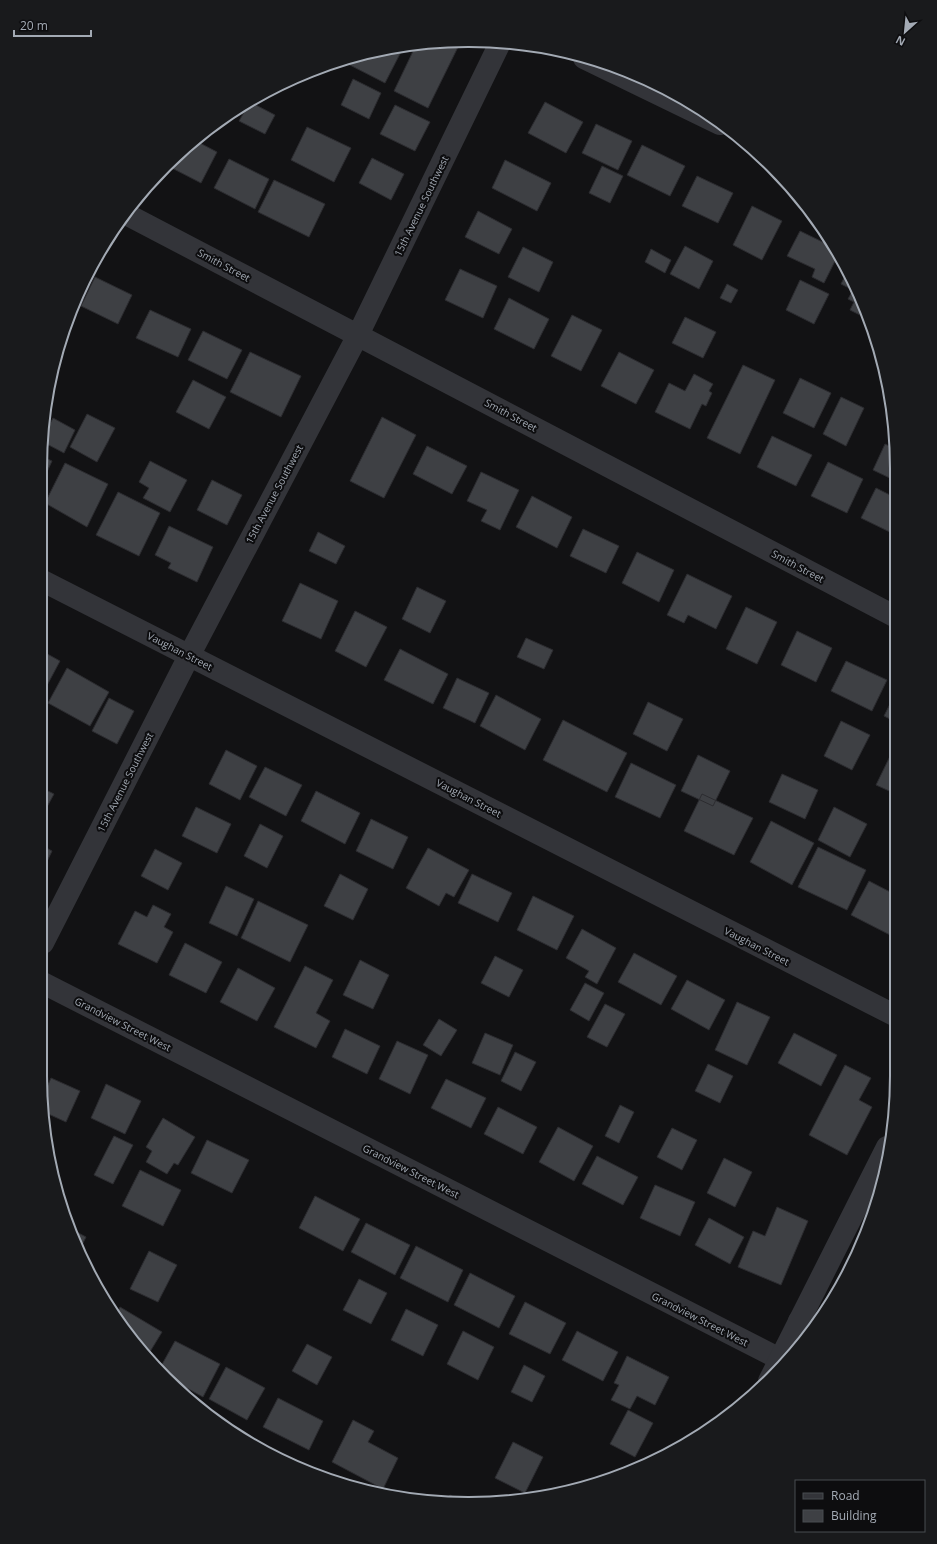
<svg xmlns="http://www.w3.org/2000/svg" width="937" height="1544" font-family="'Open Sans',sans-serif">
<rect width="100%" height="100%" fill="#121214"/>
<path fill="#3e4044" stroke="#2c2c30" d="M 448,42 L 458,47 L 428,108 L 394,91 L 416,45 Z
M 404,46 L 385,83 L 342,61 L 385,48 Z
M 353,79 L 381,93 L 369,119 L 341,105 Z
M 250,102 L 275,115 L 265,134 L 239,121 Z
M 545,102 L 583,122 L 566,153 L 528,133 Z
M 395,105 L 430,122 L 415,151 L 380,134 Z
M 596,124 L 632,141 L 618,170 L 582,153 Z
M 307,127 L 351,148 L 334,182 L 291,160 Z
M 196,141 L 217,152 L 201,183 L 166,165 Z
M 642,145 L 685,166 L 670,196 L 627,175 Z
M 372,158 L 404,174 L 391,200 L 359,183 Z
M 229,159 L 269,179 L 255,209 L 214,188 Z
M 505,160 L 551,183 L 537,211 L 492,188 Z
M 602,166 L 623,176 L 610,203 L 589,193 Z
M 697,176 L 733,193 L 718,223 L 682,206 Z
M 274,180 L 325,204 L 309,237 L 258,212 Z
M 752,206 L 782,221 L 762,260 L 733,245 Z
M 478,211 L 512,229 L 499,254 L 465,237 Z
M 800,231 L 835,248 L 839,253 L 824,283 L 812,277 L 815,269 L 787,256 Z
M 685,246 L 713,261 L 699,289 L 670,274 Z
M 523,247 L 553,262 L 539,292 L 508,277 Z
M 651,249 L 671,260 L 665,273 L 645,262 Z
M 460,269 L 497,286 L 483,318 L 445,300 Z
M 847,272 L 864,312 L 862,316 L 850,310 L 854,302 L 848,299 L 853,290 L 841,284 Z
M 95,277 L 132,295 L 118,324 L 81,306 Z
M 800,280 L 829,294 L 814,324 L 786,310 Z
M 727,284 L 738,290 L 731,303 L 720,298 Z
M 509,298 L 549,319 L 534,349 L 494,329 Z
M 150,310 L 191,329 L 178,357 L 136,338 Z
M 572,315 L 602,330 L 581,371 L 551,356 Z
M 685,317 L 716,332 L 703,358 L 672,343 Z
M 203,331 L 242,350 L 227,379 L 188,360 Z
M 250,352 L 301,376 L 281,417 L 230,392 Z
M 619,352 L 654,370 L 636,404 L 601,386 Z
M 743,365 L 775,380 L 740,454 L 707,438 Z
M 694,374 L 713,384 L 709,391 L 712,393 L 706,406 L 702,404 L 690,429 L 655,412 L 669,383 L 685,391 Z
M 800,378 L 831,393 L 814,428 L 783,413 Z
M 193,380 L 226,397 L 209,429 L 176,412 Z
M 841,397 L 864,408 L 846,446 L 823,434 Z
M 87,414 L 115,428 L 97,462 L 70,447 Z
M 382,417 L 416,435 L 384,498 L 350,481 Z
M 53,418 L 75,430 L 64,453 L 41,441 Z
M 772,436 L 812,455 L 796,486 L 757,467 Z
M 885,444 L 896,449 L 896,481 L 873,470 Z
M 427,446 L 467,466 L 452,494 L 413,474 Z
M 41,456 L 52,461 L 41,485 Z
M 150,461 L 187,480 L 170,512 L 143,498 L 149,488 L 139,482 Z
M 828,462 L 863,479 L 847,513 L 811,496 Z
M 65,463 L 108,484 L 87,527 L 45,503 Z
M 481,472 L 519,490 L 500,530 L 481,521 L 487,510 L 467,501 Z
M 212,480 L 242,495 L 227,525 L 197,510 Z
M 876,488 L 896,498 L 896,535 L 861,518 Z
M 118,492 L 160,513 L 139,556 L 96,535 Z
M 532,496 L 572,517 L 557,548 L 516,527 Z
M 169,526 L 213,547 L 197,582 L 168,568 L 171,563 L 155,555 Z
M 583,529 L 619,546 L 606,573 L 570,556 Z
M 318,532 L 345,546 L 336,564 L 309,551 Z
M 637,552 L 674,570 L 659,602 L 622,583 Z
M 687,574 L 732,596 L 716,629 L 688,615 L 684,623 L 667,615 Z
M 300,583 L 338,601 L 321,639 L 282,621 Z
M 417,587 L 446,601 L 430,633 L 402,619 Z
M 746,607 L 777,622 L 757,664 L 726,649 Z
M 355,611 L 387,627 L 366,667 L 335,651 Z
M 797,631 L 832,648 L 816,682 L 781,665 Z
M 526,638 L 553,650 L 544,669 L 517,657 Z
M 400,649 L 448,674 L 433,704 L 384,680 Z
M 42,651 L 60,661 L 44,691 L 42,690 Z
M 846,661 L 887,680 L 872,711 L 831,691 Z
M 67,668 L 109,692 L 90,726 L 48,703 Z
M 457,678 L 489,693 L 475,723 L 443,708 Z
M 896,692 L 896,722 L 884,716 Z
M 496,695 L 541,719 L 525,750 L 480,726 Z
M 109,698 L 134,711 L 117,744 L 92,731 Z
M 648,702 L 683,719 L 667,751 L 633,734 Z
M 563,720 L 627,753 L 607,792 L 543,760 Z
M 841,721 L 870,735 L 852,770 L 824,756 Z
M 894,748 L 896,749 L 896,794 L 876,785 Z
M 226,750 L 257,766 L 240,800 L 209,784 Z
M 698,755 L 730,771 L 713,806 L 681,791 Z
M 631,763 L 676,785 L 660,818 L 615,797 Z
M 265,767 L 302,785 L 286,816 L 249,797 Z
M 782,774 L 818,790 L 805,819 L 769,802 Z
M 42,788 L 54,794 L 42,816 Z
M 316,791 L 360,813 L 345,844 L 301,821 Z
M 702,794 L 753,818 L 734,855 L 684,831 Z
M 196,807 L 231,824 L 217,853 L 182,836 Z
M 834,807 L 867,824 L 850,857 L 818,840 Z
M 371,819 L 408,837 L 393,869 L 356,851 Z
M 771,821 L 814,843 L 792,885 L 750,862 Z
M 260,824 L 283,836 L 267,868 L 244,856 Z
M 43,846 L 52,851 L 43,870 Z
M 818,847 L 866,870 L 847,910 L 798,887 Z
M 428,848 L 469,870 L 454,897 L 446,893 L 439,906 L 406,888 Z
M 155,849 L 182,863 L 168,890 L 141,876 Z
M 340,874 L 368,889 L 353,920 L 324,906 Z
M 472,874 L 512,893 L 498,922 L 458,903 Z
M 869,881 L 896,895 L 896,938 L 851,915 Z
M 226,886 L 254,899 L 237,936 L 209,923 Z
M 533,896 L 574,916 L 557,950 L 517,930 Z
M 258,901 L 308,925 L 290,962 L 241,938 Z
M 153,905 L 171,914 L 164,927 L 173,932 L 157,963 L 118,944 L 135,911 L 147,917 Z
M 582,929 L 616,948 L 597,984 L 585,977 L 589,971 L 566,958 Z
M 185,943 L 222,962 L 206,993 L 169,975 Z
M 634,953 L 677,976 L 661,1005 L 618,982 Z
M 495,956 L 523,970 L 509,997 L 481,983 Z
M 360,960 L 389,975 L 373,1009 L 343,995 Z
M 305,966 L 333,980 L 316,1013 L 330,1021 L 316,1048 L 274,1027 Z
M 238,968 L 275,988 L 257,1021 L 220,1002 Z
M 687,980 L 725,1000 L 709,1030 L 671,1009 Z
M 585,983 L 604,993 L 589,1021 L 570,1010 Z
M 737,1002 L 770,1017 L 747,1065 L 715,1050 Z
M 605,1004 L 625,1014 L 607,1047 L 587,1037 Z
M 439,1019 L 457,1030 L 441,1056 L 423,1045 Z
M 345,1029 L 380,1046 L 367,1074 L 332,1057 Z
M 485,1033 L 513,1045 L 500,1075 L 472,1063 Z
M 794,1033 L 837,1055 L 821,1086 L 778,1063 Z
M 397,1041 L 428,1055 L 410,1094 L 379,1079 Z
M 515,1052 L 536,1062 L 521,1091 L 501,1081 Z
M 708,1064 L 733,1076 L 720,1103 L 695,1091 Z
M 845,1065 L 871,1078 L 859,1100 L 872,1107 L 847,1155 L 809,1135 Z
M 51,1078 L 80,1091 L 66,1122 L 44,1112 L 44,1094 Z
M 446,1079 L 486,1098 L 471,1128 L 431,1108 Z
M 106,1084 L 141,1101 L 125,1134 L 91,1118 Z
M 620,1105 L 634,1112 L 619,1143 L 605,1136 Z
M 498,1107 L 537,1127 L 523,1154 L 484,1134 Z
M 163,1118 L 195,1137 L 178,1165 L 174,1163 L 167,1174 L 146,1162 L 152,1151 L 146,1147 Z
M 558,1127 L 593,1146 L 574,1181 L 539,1162 Z
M 672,1128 L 697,1140 L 682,1170 L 657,1157 Z
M 114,1136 L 133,1145 L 113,1184 L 94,1175 Z
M 207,1140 L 249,1160 L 232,1193 L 191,1173 Z
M 597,1156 L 638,1177 L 623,1205 L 582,1184 Z
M 724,1158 L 752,1172 L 735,1207 L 707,1193 Z
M 140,1170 L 181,1190 L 163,1226 L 122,1206 Z
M 655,1185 L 695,1202 L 680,1236 L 640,1218 Z
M 315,1196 L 360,1219 L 343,1251 L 299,1228 Z
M 777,1207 L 808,1221 L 781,1285 L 738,1267 L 753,1231 L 765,1236 Z
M 709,1218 L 744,1237 L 730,1264 L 695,1245 Z
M 366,1223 L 410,1245 L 395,1275 L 351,1252 Z
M 69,1228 L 86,1237 L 79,1251 Z
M 416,1246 L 463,1270 L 448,1302 L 400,1278 Z
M 149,1251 L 177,1265 L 158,1302 L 130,1289 Z
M 470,1273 L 515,1296 L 499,1328 L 454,1305 Z
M 359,1279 L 387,1293 L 371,1324 L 343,1310 Z
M 525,1302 L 566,1323 L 550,1354 L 509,1334 Z
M 120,1307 L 162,1332 L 148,1355 L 128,1336 L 116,1315 Z
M 406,1309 L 438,1325 L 423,1356 L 391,1340 Z
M 463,1331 L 494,1347 L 478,1380 L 447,1364 Z
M 577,1331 L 618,1352 L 603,1381 L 562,1360 Z
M 175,1341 L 220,1364 L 203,1397 L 174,1381 L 160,1368 Z
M 307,1344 L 332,1357 L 317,1385 L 292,1371 Z
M 627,1356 L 669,1377 L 655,1405 L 637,1396 L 630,1409 L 611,1400 L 619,1385 L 614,1383 Z
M 524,1365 L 545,1376 L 532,1402 L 511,1392 Z
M 226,1367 L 265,1388 L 247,1420 L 209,1399 Z
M 278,1398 L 323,1421 L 309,1450 L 263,1427 Z
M 628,1410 L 653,1423 L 635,1457 L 610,1444 Z
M 353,1420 L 374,1431 L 368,1442 L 398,1458 L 383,1489 L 332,1462 Z
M 513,1442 L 543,1457 L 525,1493 L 495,1478 Z
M 450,1495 L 467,1504 L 446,1503 Z"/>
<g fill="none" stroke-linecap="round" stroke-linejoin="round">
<path stroke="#333439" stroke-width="22" d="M 584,58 L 720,124
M 126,214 L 896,617
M 41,580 L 896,1016
M 43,943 L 189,656 L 358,335 L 500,43
M 43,983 L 780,1359
M 799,1321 L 813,1328"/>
<path stroke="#333439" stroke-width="22" d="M 769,1381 L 887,1147"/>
</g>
<g text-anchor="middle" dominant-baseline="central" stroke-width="4" stroke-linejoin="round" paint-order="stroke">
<g font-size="10" fill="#a3aab4" stroke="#0d0d0f">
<text transform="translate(421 206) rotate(-64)">15th Avenue Southwest</text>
<text transform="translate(224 265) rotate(28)">Smith Street</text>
<text transform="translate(511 415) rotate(28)">Smith Street</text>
<text transform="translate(274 494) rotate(-62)">15th Avenue Southwest</text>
<text transform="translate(798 566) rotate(28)">Smith Street</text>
<text transform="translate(180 651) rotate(27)">Vaughan Street</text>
<text transform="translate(125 782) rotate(-63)">15th Avenue Southwest</text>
<text transform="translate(469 798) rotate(27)">Vaughan Street</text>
<text transform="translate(757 946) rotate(27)">Vaughan Street</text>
<text transform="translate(123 1024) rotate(27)">Grandview Street West</text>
<text transform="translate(411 1171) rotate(27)">Grandview Street West</text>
<text transform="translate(700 1319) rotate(27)">Grandview Street West</text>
</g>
</g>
<path d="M0 0H937V1544H0ZM468 47H469A421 421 0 0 1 890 468V1076A421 421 0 0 1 469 1497H468A421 421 0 0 1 47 1076V468A421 421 0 0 1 468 47Z" fill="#191a1c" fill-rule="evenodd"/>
<path fill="none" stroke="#a3aab4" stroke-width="2" d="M468 47H469A421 421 0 0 1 890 468V1076A421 421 0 0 1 469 1497H468A421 421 0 0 1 47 1076V468A421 421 0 0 1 468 47Z"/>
<rect x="795" y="1480" width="130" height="52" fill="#0d0d0f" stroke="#494c51"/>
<rect x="803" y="1493" width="20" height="6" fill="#333439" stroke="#494c51"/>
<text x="831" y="1500" font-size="12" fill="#a3aab4">Road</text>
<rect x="803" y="1510" width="20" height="12" fill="#3e4044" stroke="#494c51"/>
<text x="831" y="1520" font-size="12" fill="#a3aab4">Building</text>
<g transform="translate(905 32) rotate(207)" stroke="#0d0d0f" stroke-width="3" paint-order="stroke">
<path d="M0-3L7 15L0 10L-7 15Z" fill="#a3aab4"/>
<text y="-6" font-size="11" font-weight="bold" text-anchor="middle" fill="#a3aab4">N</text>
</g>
<path d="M14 30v6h77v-6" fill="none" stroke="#a3aab4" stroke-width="2"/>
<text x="20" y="30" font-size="12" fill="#a3aab4" stroke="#0d0d0f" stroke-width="3" paint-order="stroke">20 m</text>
</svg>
